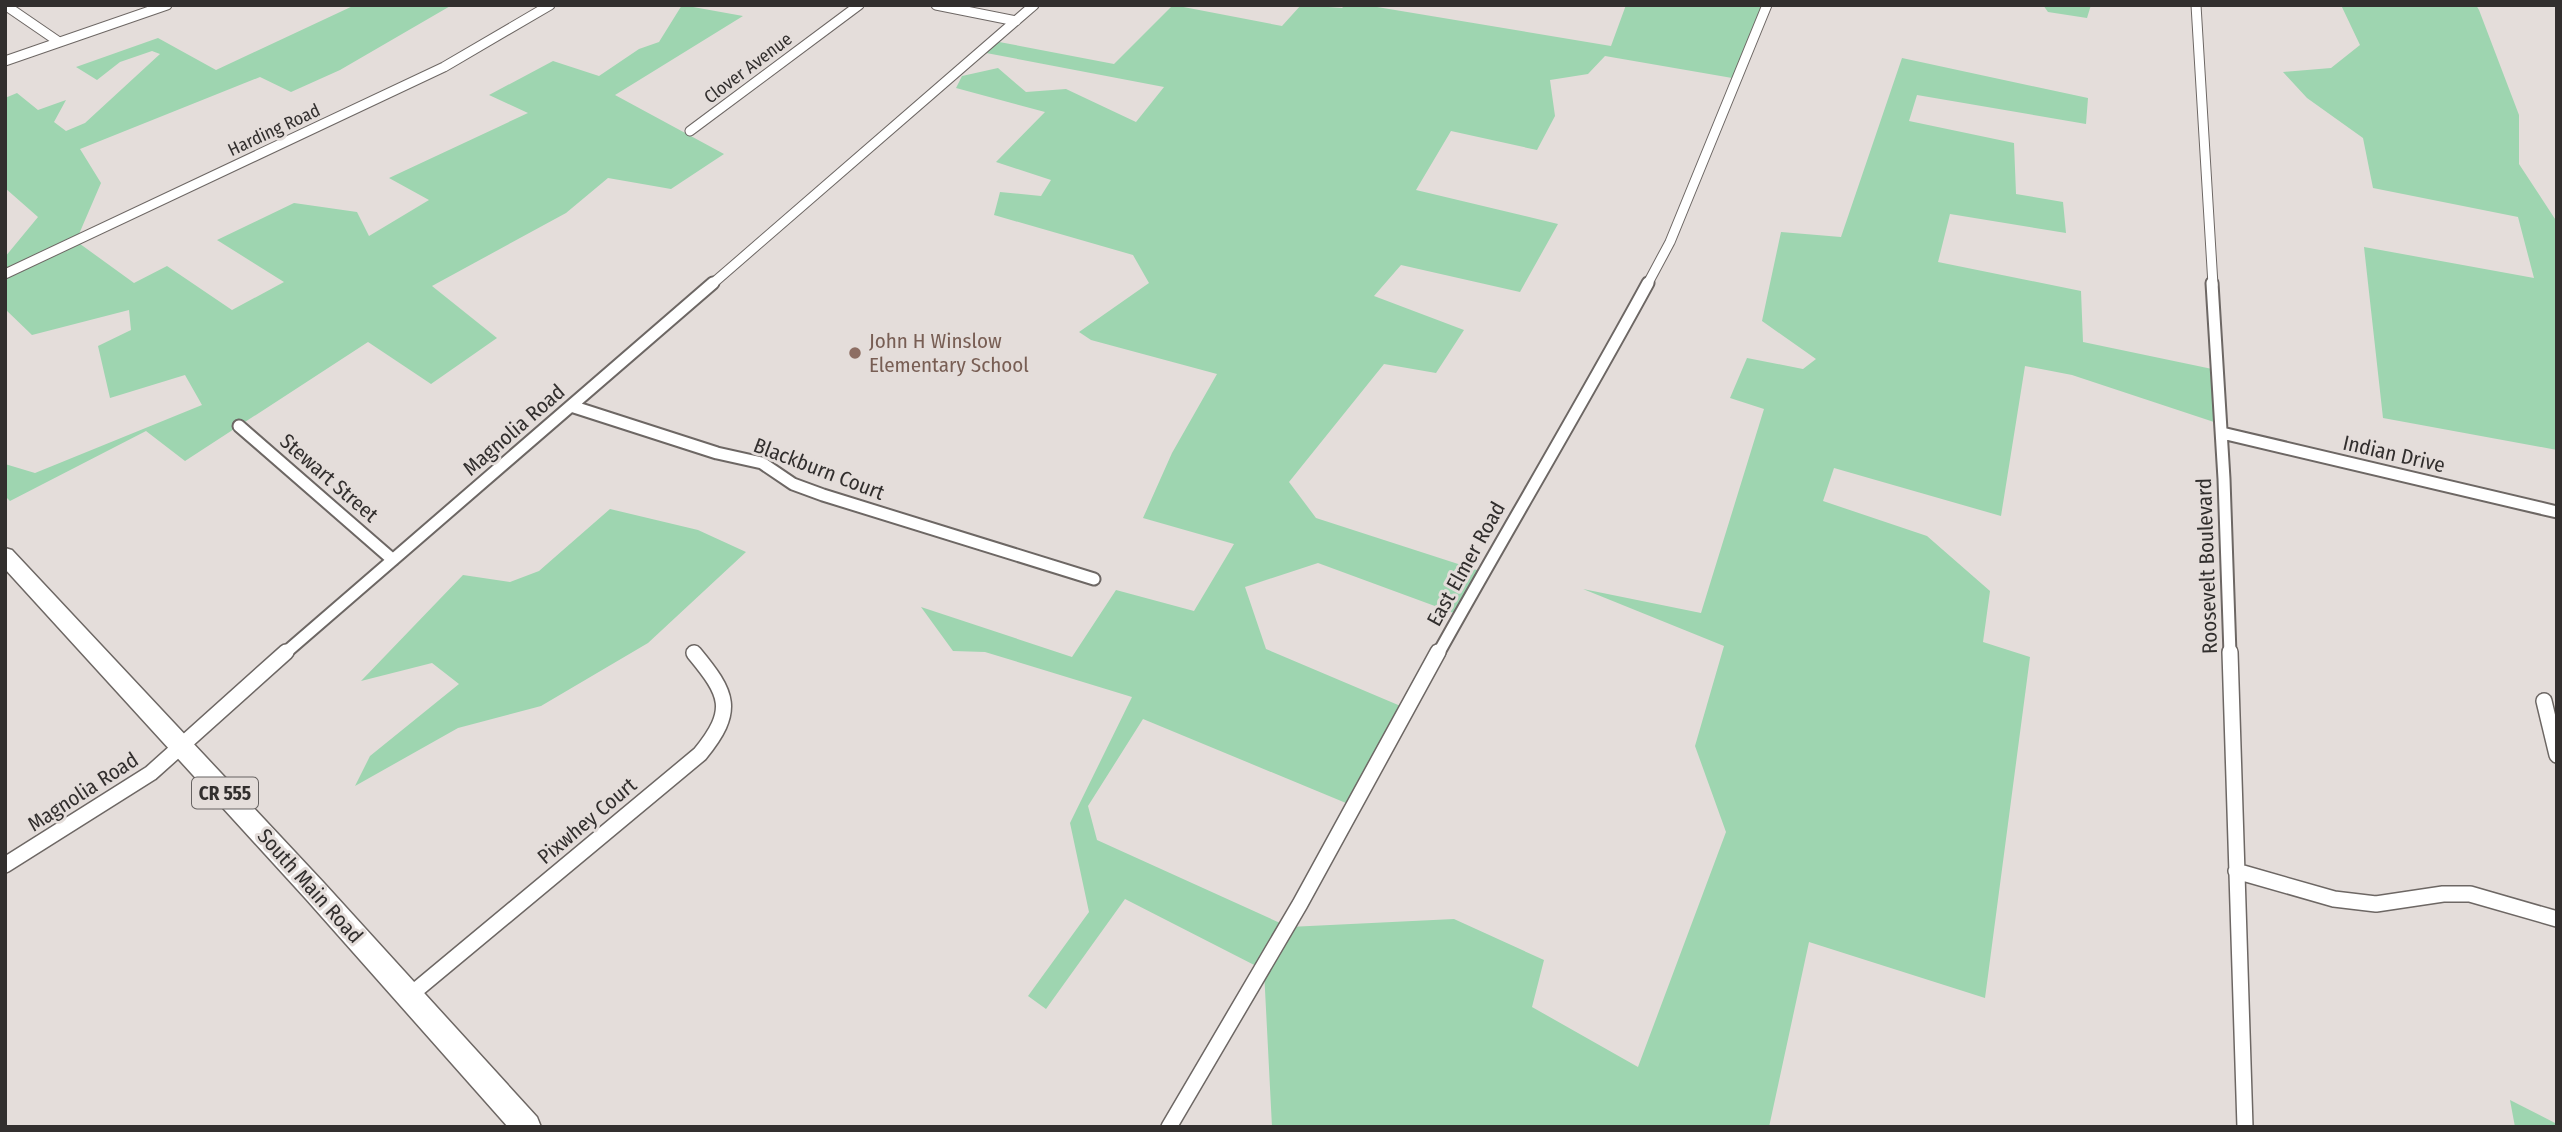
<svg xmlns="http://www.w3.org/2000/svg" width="2562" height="1132" font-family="'Fira Sans Condensed',sans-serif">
<rect width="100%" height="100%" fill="#e4ddda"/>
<path fill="#9ed5b0" d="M 355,5 L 452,5 L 340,70 L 291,92 L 260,77 L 80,149 L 101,183 L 76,241 L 134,283 L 167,266 L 232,310 L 284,282 L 217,240 L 294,203 L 357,212 L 369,236 L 429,200 L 389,178 L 528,113 L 489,95 L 553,61 L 599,76 L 639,49 L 659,42 L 682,5 L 743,16 L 615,95 L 724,154 L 671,189 L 608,178 L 566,213 L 432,286 L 497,338 L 431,384 L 368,342 L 185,461 L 146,431 L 10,501 L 5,496 L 5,464 L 35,473 L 202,405 L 185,375 L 110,398 L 98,346 L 131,330 L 129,310 L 32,335 L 5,309 L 5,257 L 38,217 L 5,188 L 5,98 L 17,93 L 38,110 L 66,100 L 54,122 L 66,131 L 85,123 L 160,54 L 152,51 L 120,62 L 97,80 L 76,67 L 158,38 L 216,70 Z
M 1173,5 L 1282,26 L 1301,5 L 1342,8 L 1345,5 L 1365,5 L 1611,46 L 1626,5 L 1767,5 L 1738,79 L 1605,56 L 1588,74 L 1550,80 L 1555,116 L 1537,150 L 1451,131 L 1416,190 L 1558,224 L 1520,292 L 1401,265 L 1374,296 L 1464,330 L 1436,373 L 1384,364 L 1289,482 L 1316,518 L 1486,573 L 1462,616 L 1318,563 L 1245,587 L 1266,649 L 1410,710 L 1358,808 L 1143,719 L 1088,806 L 1097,840 L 1289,927 L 1454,919 L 1544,960 L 1532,1007 L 1638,1067 L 1726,832 L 1695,746 L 1724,646 L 1583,589 L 1701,613 L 1764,409 L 1730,398 L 1747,358 L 1803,369 L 1816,359 L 1762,321 L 1781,232 L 1841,237 L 1902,58 L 2088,98 L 2086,124 L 1917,95 L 1909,121 L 2014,143 L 2016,194 L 2063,202 L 2066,233 L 1950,214 L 1938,262 L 2081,291 L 2083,342 L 2217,370 L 2220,424 L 2072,375 L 2025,366 L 2001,516 L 1834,468 L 1823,501 L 1927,536 L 1990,591 L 1983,642 L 2030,657 L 1985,998 L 1809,942 L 1769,1127 L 1272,1127 L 1264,970 L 1125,899 L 1046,1009 L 1028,996 L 1089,912 L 1070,823 L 1132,697 L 985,652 L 953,651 L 921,607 L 1072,657 L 1116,590 L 1194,611 L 1234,544 L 1143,518 L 1172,453 L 1217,374 L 1091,340 L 1079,332 L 1149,283 L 1133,255 L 994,215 L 1000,192 L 1041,196 L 1051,180 L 996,162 L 1045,112 L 956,88 L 962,76 L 998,68 L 1026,92 L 1066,89 L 1136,122 L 1164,87 L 981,52 L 994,41 L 1114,64 Z
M 2043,5 L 2091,5 L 2087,18 L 2048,12 Z
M 2341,5 L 2476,5 L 2479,10 L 2519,115 L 2519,164 L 2557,222 L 2557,450 L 2383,418 L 2364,247 L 2534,278 L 2518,217 L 2373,188 L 2363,138 L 2307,98 L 2283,72 L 2331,68 L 2360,45 Z
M 610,509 L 698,530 L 746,552 L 648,643 L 541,706 L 458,728 L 355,786 L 370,756 L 459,684 L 432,663 L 361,681 L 463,575 L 510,582 L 539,571 Z
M 2510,1100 L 2557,1124 L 2557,1127 L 2515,1127 Z"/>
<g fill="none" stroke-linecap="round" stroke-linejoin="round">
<defs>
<path id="street-far2" d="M 5,5 L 59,42
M 936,5 L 1016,21
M 2196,5 L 2213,285
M 5,61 L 167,5
M 690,131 L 859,5
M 5,274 L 444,67 L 550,5
M 711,285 L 1034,5
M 1647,285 L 1670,242 L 1767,5"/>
<path id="street-far1" d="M 2212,283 L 2224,479 L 2230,654
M 571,406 L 717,453 L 762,463 L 793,484 L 823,495 L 1094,579
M 239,426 L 393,560
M 2222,433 L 2557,512
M 284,654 L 713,283
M 1438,654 C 1507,530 1580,408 1648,283"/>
<path id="street" d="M 2230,652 L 2245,1127
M 2544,701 L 2557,755
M 5,865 L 151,773 L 286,652
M 2236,871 L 2334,899 L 2376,904 L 2443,894 L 2470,894 L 2557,919
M 409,996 L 700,754 C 736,710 728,694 694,653
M 1169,1127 L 1300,904 L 1438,652"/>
<path id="primary" d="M 5,548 L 12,550 L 324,883 L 537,1117 L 541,1127 L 508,1127 L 306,899 L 5,569 Z"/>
</defs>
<use href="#street-far2" stroke="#6d6764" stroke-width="11"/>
<use href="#street-far1" stroke="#6d6764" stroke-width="15"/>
<use href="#street" stroke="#6d6764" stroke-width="18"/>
<use href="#primary" stroke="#6d6764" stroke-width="3"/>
<use href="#street-far2" stroke="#fff" stroke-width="9"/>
<use href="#street-far1" stroke="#fff" stroke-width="11"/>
<use href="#street" stroke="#fff" stroke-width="15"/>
<use href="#primary" fill="#fff" fill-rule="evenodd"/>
</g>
<circle fill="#8d6e63" stroke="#e4ddda" stroke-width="2.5" cx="855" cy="353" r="7"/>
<g text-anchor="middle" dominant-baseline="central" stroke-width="6" stroke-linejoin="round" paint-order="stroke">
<g font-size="18" fill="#322f2e" stroke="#e4ddda">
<text transform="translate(748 68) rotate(-37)">Clover Avenue</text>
<text transform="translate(274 130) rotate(-25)">Harding Road</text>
</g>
<rect fill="#e4ddda" stroke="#676362" stroke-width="2" x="192" y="777.5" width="66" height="31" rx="5"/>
<g font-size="19" font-weight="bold" fill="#322f2e">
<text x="225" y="793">CR 555</text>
</g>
<g font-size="21" fill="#785e54" stroke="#e4ddda" text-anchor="start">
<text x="869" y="341">John H Winslow<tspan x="869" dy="24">Elementary School</tspan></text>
</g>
<g font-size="21" fill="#322f2e" stroke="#e4ddda">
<text transform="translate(514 430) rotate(-41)">Magnolia Road</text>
<text transform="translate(2394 454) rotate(13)">Indian Drive</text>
<text transform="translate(819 469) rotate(21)">Blackburn Court</text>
<text transform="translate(329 478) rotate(41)">Stewart Street</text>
<text transform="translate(1466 564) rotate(-61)">East Elmer Road</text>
<text transform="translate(2207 566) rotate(-92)">Roosevelt Boulevard</text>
<text transform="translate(83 792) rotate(-33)">Magnolia Road</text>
<text transform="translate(587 821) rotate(-40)">Pixwhey Court</text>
<text transform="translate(310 886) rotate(48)">South Main Road</text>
</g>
</g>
<rect width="2562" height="1132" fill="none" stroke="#322f2e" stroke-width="14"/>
</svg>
